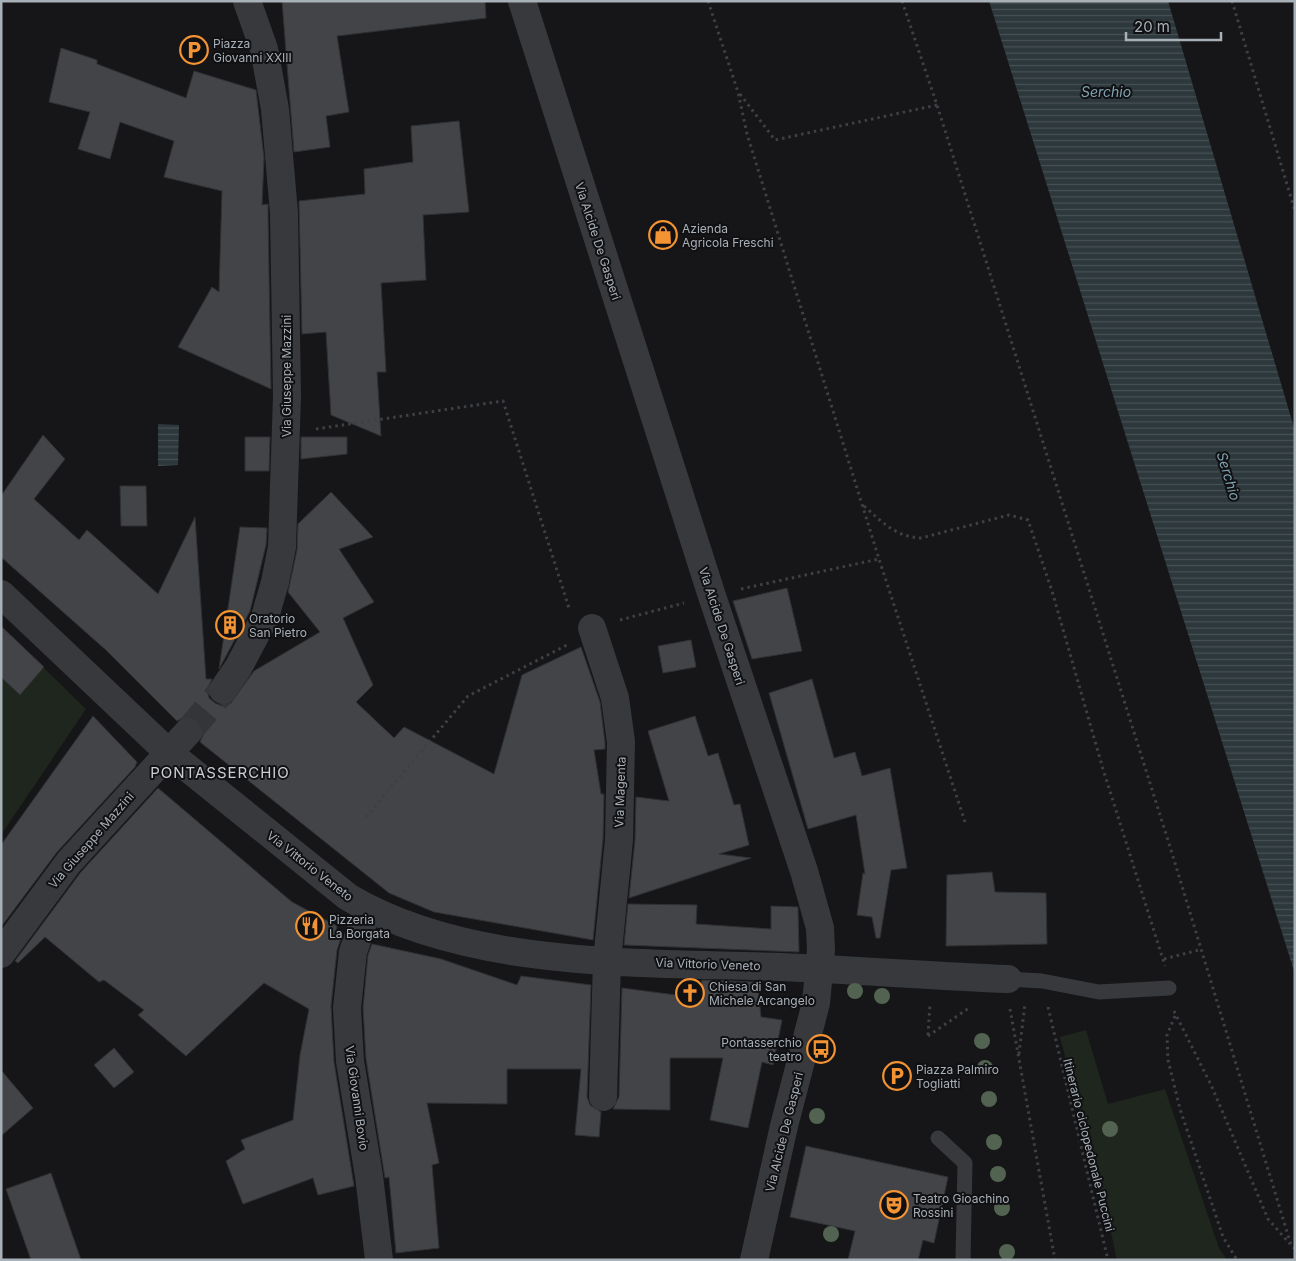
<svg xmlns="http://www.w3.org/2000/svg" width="1296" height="1261" font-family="Inter,sans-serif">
<defs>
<pattern id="water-rules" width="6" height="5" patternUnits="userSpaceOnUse" patternTransform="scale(1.25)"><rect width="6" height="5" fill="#2c383c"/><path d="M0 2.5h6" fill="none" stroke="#485256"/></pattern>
</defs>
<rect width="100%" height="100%" fill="#161618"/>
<path fill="#1e261e" d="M 1,626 L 86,709 L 1,835 Z
M 1086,1030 L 1108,1104 L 1165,1089 L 1219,1248 L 1227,1260 L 1117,1260 L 1110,1228 L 1060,1037 Z"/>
<path fill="url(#water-rules)" d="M 989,1 L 1168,1 L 1295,431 L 1295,974 Z
M 158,424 L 179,425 L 178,465 L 158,466 Z"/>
<path fill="#424448" stroke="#303134" d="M 282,1 L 485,1 L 486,18 L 337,36 L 349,112 L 326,116 L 330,147 L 294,152 Z
M 61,48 L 97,60 L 97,64 L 186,98 L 194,71 L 256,90 L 264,158 L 262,205 L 268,204 L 268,214 L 271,389 L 178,347 L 212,287 L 219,292 L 222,191 L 164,177 L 174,141 L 120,122 L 110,159 L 78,149 L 90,112 L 49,102 Z
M 459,121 L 469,212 L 423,215 L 426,280 L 381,283 L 386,372 L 377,372 L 381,436 L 331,415 L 326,332 L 302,334 L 299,201 L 365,194 L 364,169 L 413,162 L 411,126 Z
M 43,435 L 65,459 L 34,499 L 79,540 L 87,530 L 158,594 L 195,517 L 206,679 L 212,679 L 207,689 L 209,698 L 215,703 L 222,706 L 230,704 L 254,671 L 320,632 L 288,592 L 297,550 L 298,524 L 331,492 L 373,537 L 339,549 L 374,602 L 343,618 L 373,685 L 356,702 L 394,738 L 404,727 L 494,774 L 522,675 L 581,647 L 600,702 L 605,743 L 605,749 L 594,750 L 601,794 L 604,794 L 603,839 L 593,940 L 434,912 L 389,893 L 200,742 L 203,735 L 203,728 L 199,721 L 191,717 L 184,717 L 177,721 L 107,651 L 1,557 L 1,496 Z
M 245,437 L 270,437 L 269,471 L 245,471 Z
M 301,437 L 347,437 L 347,454 L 301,459 Z
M 120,486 L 146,486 L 147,526 L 121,526 Z
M 240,527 L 267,528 L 266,545 L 250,611 L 219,669 Z
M 787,588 L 802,651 L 752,659 L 733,601 Z
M 1,626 L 44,667 L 20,695 L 1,677 Z
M 691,640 L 696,667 L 663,673 L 658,646 Z
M 812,679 L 834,758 L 855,752 L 862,776 L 890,768 L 907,868 L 891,870 L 880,938 L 876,938 L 872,917 L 857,915 L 863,873 L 865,874 L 856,815 L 808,829 L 769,693 Z
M 93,716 L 137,762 L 135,767 L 57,852 L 1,927 L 1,845 Z
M 695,716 L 708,756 L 718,753 L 734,805 L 740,804 L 749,845 L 719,854 L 751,858 L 629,898 L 635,840 L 636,797 L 669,801 L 648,731 Z
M 158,788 L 292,902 L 337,926 L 335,936 L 341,938 L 337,950 L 331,1006 L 334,1062 L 354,1186 L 318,1195 L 313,1178 L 243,1204 L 226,1161 L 245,1149 L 241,1140 L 293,1120 L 300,1055 L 309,1009 L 264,983 L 186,1056 L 138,1015 L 144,1010 L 104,980 L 99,982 L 45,937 L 18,963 L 15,961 L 81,872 Z
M 992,872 L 995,892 L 1046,893 L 1047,944 L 946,946 L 947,875 Z
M 628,904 L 697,905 L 696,924 L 771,929 L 771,906 L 798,907 L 799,952 L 624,945 Z
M 372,944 L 441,959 L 517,985 L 521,976 L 591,985 L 587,1097 L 590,1105 L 601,1112 L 599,1137 L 575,1135 L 581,1069 L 507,1069 L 507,1104 L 427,1103 L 439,1163 L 432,1165 L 439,1248 L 396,1253 L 389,1177 L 385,1178 L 366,1059 L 363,1008 L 368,955 Z
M 702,980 L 754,982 L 758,988 L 761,1017 L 782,1020 L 773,1065 L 762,1062 L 748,1128 L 710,1120 L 723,1058 L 670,1058 L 670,1110 L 613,1109 L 619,1097 L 622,988 L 699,998 Z
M 114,1048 L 134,1072 L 114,1088 L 94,1065 Z
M 1,1070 L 33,1108 L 1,1136 Z
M 806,1146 L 948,1177 L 934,1243 L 923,1240 L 918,1260 L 848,1260 L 855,1231 L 790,1217 Z
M 51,1173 L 81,1260 L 31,1260 L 6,1189 Z"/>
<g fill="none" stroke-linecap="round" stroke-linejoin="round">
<path stroke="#333538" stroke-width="28" stroke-dasharray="28 14" stroke-linecap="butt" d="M 188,732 L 223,690"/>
<path stroke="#3d4044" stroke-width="3" stroke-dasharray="2.5 4" stroke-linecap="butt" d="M 708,1 L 738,92 L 747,134 L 879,559 L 965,822
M 902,1 L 937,105 L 1171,850 L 1291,1245 L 1295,1249
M 1232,1 L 1295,211
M 740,94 L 775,140 L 937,105
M 316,429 L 503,401 L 569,608
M 864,506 C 882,522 896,537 921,538 L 1009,515 L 1028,520 L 1052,591 L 1103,769 L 1165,966
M 741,589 L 879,559
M 620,620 L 684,603
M 366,817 L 468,696 L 567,645
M 1164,959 L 1199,950
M 1048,1007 L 1108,1260
M 1010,1009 L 1055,1260
M 1174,1011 L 1212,1087 L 1268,1219 L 1290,1244
M 1175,1016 L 1167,1035 L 1168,1060 L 1180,1109 L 1223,1237 L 1237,1260
M 928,1035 L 930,1004
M 928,1036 L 969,1008
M 1019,1054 L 1025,1003"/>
<path stroke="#37393d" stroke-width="15" d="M 1008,979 L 1042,981 L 1099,992 L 1169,988
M 938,1138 L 965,1163 L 963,1260"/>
<path stroke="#37393d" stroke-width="28" d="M 1,594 L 169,753 L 348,897 C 469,969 643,962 781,967 C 856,970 932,976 1008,979
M 592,628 L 615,698 L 621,742 L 619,840 L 607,961 L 603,1097
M 223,690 L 238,668 L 265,617 L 275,582 L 282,547 L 287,396 L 284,213 L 275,109 L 264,49 L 247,1
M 368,908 L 353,952 L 347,1008 L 350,1061 L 369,1176 L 379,1260
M 1,954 L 69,862 L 188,732"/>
<path stroke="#37393d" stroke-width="28" d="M 522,1 L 712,596 L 804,871 L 820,928 L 821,950 L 816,1003 L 784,1126 L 754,1260"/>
</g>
<g fill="#526451">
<circle cx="855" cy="991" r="8"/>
<circle cx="882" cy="996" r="8"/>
<circle cx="982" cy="1041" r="8"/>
<circle cx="985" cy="1068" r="8"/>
<circle cx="989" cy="1099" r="8"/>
<circle cx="817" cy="1116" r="8"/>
<circle cx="1110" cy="1129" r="8"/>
<circle cx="994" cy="1142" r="8"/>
<circle cx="998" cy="1174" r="8"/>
<circle cx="1002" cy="1208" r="8"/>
<circle cx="831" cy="1234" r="8"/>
<circle cx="1007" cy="1252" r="8"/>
</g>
<defs>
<symbol id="parking-ring" viewBox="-11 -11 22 22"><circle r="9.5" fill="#111113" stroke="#f39333" stroke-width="1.5"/><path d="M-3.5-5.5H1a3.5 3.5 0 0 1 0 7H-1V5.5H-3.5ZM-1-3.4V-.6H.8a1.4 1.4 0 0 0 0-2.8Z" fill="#f39333"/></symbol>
<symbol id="shop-ring" viewBox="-11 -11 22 22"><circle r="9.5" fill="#111113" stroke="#f39333" stroke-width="1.5"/><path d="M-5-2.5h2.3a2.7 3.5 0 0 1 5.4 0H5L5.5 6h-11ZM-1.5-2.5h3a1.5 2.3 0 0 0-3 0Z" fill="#f39333"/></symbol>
<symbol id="building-ring" viewBox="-11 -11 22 22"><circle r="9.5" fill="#111113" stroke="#f39333" stroke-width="1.5"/><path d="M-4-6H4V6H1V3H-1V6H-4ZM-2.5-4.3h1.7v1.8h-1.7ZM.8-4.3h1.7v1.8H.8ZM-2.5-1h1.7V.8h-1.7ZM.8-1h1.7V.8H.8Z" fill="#f39333"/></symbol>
<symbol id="restaurant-ring" viewBox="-11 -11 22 22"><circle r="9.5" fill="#111113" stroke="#f39333" stroke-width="1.5"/><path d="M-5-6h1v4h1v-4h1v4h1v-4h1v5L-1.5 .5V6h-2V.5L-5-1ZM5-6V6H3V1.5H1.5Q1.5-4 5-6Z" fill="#f39333"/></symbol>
<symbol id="church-ring" viewBox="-11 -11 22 22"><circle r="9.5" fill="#111113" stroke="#f39333" stroke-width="1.5"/><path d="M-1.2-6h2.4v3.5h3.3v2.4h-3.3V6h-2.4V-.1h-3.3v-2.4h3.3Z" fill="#f39333"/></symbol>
<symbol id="bus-ring" viewBox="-11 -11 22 22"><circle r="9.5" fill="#111113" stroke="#f39333" stroke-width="1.5"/><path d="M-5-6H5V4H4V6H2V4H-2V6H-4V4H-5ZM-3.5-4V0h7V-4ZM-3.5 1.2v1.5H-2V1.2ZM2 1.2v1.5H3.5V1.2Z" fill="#f39333"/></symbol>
<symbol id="theatre-ring" viewBox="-11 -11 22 22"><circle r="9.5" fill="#111113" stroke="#f39333" stroke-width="1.5"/><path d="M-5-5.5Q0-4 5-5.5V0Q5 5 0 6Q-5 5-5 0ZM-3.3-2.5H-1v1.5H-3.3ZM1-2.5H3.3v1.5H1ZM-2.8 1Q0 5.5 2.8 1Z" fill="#f39333"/></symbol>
</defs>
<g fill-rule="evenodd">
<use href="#parking-ring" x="178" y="34" width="32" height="32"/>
<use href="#shop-ring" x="647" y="219" width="32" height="32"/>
<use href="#building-ring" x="214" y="609" width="32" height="32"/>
<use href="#restaurant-ring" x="294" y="910" width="32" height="32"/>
<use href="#church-ring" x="674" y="977" width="32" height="32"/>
<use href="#bus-ring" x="805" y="1033" width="32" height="32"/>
<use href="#parking-ring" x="881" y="1060" width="32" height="32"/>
<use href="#theatre-ring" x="878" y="1189" width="32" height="32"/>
</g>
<g text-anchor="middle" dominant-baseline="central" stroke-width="4" stroke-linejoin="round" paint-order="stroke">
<g font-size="12" fill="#a8b0b8" stroke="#111113" text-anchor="start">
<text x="213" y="43">Piazza<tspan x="213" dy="14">Giovanni XXIII</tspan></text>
<text x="682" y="228">Azienda<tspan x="682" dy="14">Agricola Freschi</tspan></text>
<text x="249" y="618">Oratorio<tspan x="249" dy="14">San Pietro</tspan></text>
<text x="329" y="919">Pizzeria<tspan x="329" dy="14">La Borgata</tspan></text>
<text x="709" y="986">Chiesa di San<tspan x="709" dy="14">Michele Arcangelo</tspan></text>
<text x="802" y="1042" text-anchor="end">Pontasserchio<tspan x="802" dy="14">teatro</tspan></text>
<text x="916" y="1069">Piazza Palmiro<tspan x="916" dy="14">Togliatti</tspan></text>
<text x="913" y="1198">Teatro Gioachino<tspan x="913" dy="14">Rossini</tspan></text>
</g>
<g font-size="12" fill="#a8b0b8" stroke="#111113">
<text transform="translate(598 241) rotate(72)">Via Alcide De Gasperi</text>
<text transform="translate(286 376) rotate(-90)">Via Giuseppe Mazzini</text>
<text transform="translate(722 626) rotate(72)">Via Alcide De Gasperi</text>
<text transform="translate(620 792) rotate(-88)">Via Magenta</text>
<text transform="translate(91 840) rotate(-49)">Via Giuseppe Mazzini</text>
<text transform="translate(310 866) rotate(38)">Via Vittorio Veneto</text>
<text transform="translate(708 964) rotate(2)">Via Vittorio Veneto</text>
<text transform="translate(357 1098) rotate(82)">Via Giovanni Bovio</text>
<text transform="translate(784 1132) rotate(-76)">Via Alcide De Gasperi</text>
<text transform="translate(1089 1145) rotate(76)">Itinerario ciclopedonale Puccini</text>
</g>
<g font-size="14" font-style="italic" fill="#7fa3b3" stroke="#111113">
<text x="1106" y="91">Serchio</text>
<text transform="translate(1229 476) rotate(73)">Serchio</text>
</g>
<g font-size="15" letter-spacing="1" fill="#c9ced4" stroke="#111113">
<text x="220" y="772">PONTASSERCHIO</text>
</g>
</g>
<rect width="1296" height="1261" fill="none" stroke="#a8b0b8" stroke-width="5"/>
<path d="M1126 32v8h95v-8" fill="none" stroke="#a8b0b8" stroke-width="2.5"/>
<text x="1134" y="32" font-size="15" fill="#a8b0b8" stroke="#111113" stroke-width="4" paint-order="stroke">20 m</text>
</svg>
